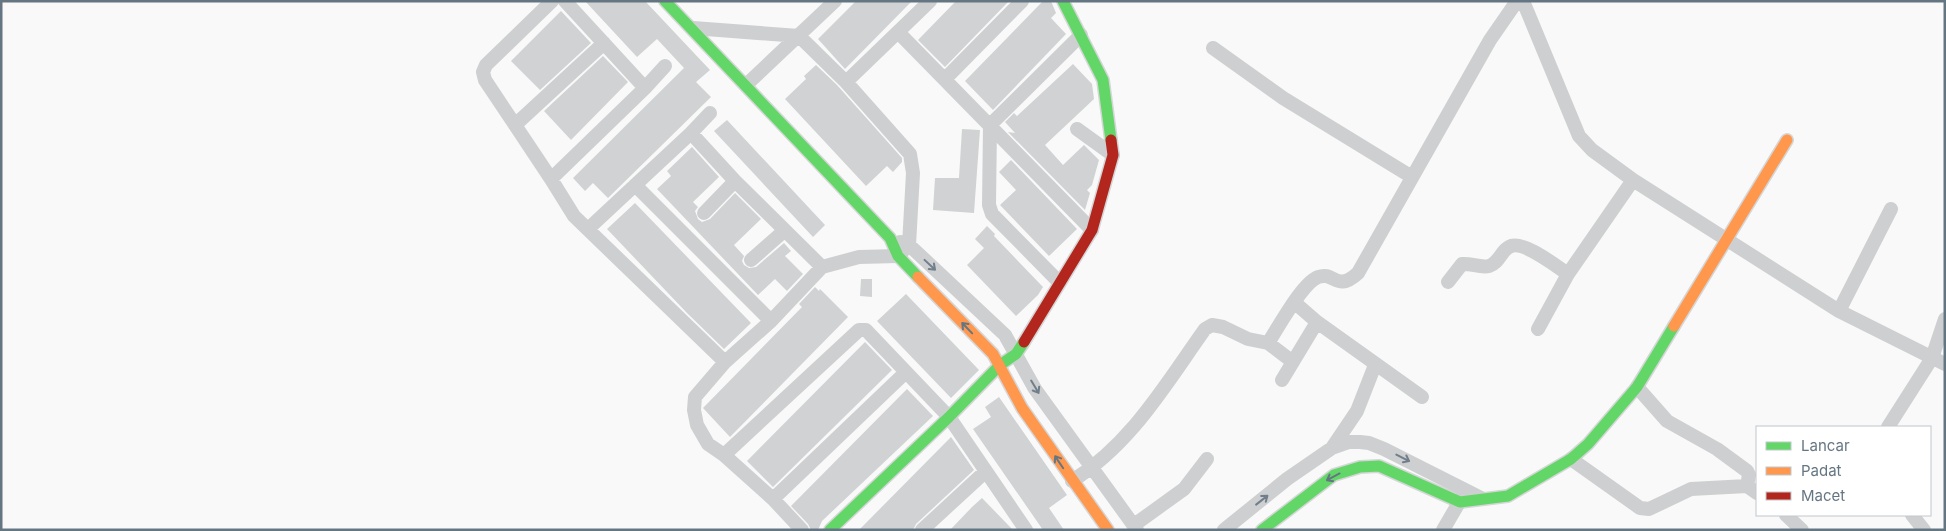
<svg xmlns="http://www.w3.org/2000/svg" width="1946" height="531" font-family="Inter,sans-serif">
<rect width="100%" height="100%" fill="#f9f9f9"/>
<path fill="#d0d2d3" d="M 585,1 L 645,1 L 710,70 L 696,82 L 711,97 L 608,198 L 593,183 L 585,191 L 573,178 L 684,68 L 657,39 L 637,57 Z
M 856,1 L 912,1 L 845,69 L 818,39 Z
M 956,1 L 1009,1 L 945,67 L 918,40 Z
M 1043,1 L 1051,1 L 1056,13 L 1051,18 L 1066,34 L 993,110 L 965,81 Z
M 561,11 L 591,43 L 540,90 L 511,61 Z
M 603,56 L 628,82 L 571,140 L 544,111 Z
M 1073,64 L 1092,84 L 1094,99 L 1045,145 L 1063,165 L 1084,145 L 1099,160 L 1092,185 L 1087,190 L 1090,193 L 1085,210 L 1008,132 L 1015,133 L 1005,122 L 1014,113 L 1017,116 Z
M 816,65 L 837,85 L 902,158 L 902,162 L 893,172 L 887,166 L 866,186 L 785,99 L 806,79 L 804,76 Z
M 727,120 L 825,225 L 813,237 L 714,131 Z
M 962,129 L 980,130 L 974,213 L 933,210 L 935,178 L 959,178 Z
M 692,147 L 719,177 L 693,202 L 698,207 L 695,211 L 698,219 L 702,222 L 710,219 L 735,193 L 761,219 L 734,245 L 744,256 L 742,261 L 744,265 L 749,268 L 756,267 L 784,243 L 791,251 L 785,256 L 803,274 L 787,291 L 775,279 L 758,295 L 657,189 L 671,176 L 667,171 Z
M 1011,160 L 1077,229 L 1049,256 L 1000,205 L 1016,190 L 999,172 Z
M 635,203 L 751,323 L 724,349 L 687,313 L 607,229 Z
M 987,226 L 995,234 L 994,236 L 1043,287 L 1038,295 L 1016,316 L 967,265 L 984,248 L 975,239 Z
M 861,279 L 872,279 L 872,297 L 860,296 Z
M 815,287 L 819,291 L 820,289 L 848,317 L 730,437 L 703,408 L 802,307 L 799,304 Z
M 906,294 L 979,370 L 951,398 L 877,321 Z
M 865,342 L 892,370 L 773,487 L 747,461 Z
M 907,389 L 933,416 L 822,521 L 818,530 L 811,530 L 808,524 L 791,506 Z
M 999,397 L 1067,495 L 1049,508 L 1064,530 L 1043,530 L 973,429 L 991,417 L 985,407 Z
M 951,437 L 974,470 L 916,524 L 913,530 L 859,530 Z
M 982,498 L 1013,530 L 950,530 L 972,507 Z"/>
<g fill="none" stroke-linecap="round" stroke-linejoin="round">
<defs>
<path id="fast" d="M 665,1 L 890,238 L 898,256 L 918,277
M 1063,1 L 1103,80 L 1111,140
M 830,530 L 949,417 L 1000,365 L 1016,354 L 1024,342
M 1262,530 L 1334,475 L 1360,467 L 1379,466 L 1460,502 L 1508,496 L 1571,459 L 1588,444 L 1637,387 L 1674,326"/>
<path id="slow" d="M 918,277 L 993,354 L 1022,408 L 1108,530
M 1674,326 L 1787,140"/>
<path id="jam" d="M 1024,342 L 1092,230 L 1113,155 L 1111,140"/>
</defs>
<use href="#fast" stroke="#d5d6d7" stroke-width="14"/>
<use href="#slow" stroke="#d5d6d7" stroke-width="14"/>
<use href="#jam" stroke="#d5d6d7" stroke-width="14"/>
<path stroke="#cecfd0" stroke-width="14" d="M 552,1 L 486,65 L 483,72 L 485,80 L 551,179 L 574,216 L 725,362
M 565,1 L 645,88
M 1523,1 L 1579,136 L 1592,150 L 1633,180 L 1839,311 L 1945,364
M 898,32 L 1092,230
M 1213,48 L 1283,98 L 1412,177
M 945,79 L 1022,1
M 846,82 L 930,1
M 746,85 L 835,1
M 515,125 L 604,43
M 1077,129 L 1113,155
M 691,133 L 735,181 L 822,267 L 859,257 L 898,256 L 909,245 L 913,173 L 910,154 L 846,82 L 799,36 L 693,28
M 551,179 L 645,88 L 665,66
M 635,185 L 771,321
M 704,213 L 735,181
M 588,229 L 691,133 L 710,113
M 900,242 L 909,245 L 1005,335 L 1035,389 L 1137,530
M 751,260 L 784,231
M 1059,282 L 992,214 L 989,205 L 990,125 L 1081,35
M 1448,282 L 1462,264 C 1471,263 1480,268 1489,266 C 1499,263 1501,251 1509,247 C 1522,239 1556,266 1568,274
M 1294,302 L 1317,322 L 1422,397
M 1839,311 L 1891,209
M 1538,329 L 1568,274 L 1633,180
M 1268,343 C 1278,328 1302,283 1318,277 C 1335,271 1336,293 1358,273 L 1490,40 L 1517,1
M 1282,380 L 1317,322
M 1637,387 L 1667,421 L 1717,449 L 1747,471 L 1749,475 L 1747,486
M 1888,427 L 1932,358 L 1945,319
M 1332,448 L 1357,411 L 1375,365
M 724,455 L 859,330 L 866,330 L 949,417 L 1026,530
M 1571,459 L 1640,508 L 1649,509 L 1691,489 L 1747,486 L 1757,493
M 1072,481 C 1132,443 1165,385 1205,329 L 1212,325 L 1223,327 L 1248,339 L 1268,343 L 1293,362
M 773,499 L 906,372
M 1786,515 L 1802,530
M 1912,515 L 1924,530
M 1134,525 L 1184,489 L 1207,459
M 802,530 L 773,499 L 724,455 L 708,444 L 697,425 L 694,410 L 695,397 L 725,362 L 771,321 L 822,267
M 922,530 L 986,471
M 1224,530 L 1287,479 L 1332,448 L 1349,442 L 1360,442 L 1369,443 L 1384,449 L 1481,498
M 1443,530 L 1464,494"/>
<use href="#fast" stroke="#63d668" stroke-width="11"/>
<use href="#slow" stroke="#ff974d" stroke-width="11"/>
<use href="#jam" stroke="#b3261e" stroke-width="11"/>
</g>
<defs><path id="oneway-shaft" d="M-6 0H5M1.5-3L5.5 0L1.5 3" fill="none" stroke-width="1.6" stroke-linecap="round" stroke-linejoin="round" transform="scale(1.25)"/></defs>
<g stroke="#707f8b">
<use href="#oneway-shaft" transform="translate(930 265) rotate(43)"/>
<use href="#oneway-shaft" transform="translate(1035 387) rotate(59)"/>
<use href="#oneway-shaft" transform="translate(1403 458) rotate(27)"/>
<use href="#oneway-shaft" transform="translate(1262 500) rotate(-38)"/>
</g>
<g stroke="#657683">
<use href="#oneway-shaft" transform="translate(967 328) rotate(-134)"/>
<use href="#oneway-shaft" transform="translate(1059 462) rotate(-124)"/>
<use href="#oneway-shaft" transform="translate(1333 477) rotate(152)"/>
</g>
<rect width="1946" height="531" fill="none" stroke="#657683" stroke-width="5"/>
<rect x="1756" y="426" width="175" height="90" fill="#ffffff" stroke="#c1c8cd"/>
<rect x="1766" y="442" width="25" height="8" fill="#63d668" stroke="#c1c8cd"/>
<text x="1801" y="451" font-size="15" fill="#657683">Lancar</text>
<rect x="1766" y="467" width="25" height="8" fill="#ff974d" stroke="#c1c8cd"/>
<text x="1801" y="476" font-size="15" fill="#657683">Padat</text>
<rect x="1766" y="492" width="25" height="8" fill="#b3261e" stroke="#c1c8cd"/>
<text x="1801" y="501" font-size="15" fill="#657683">Macet</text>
</svg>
